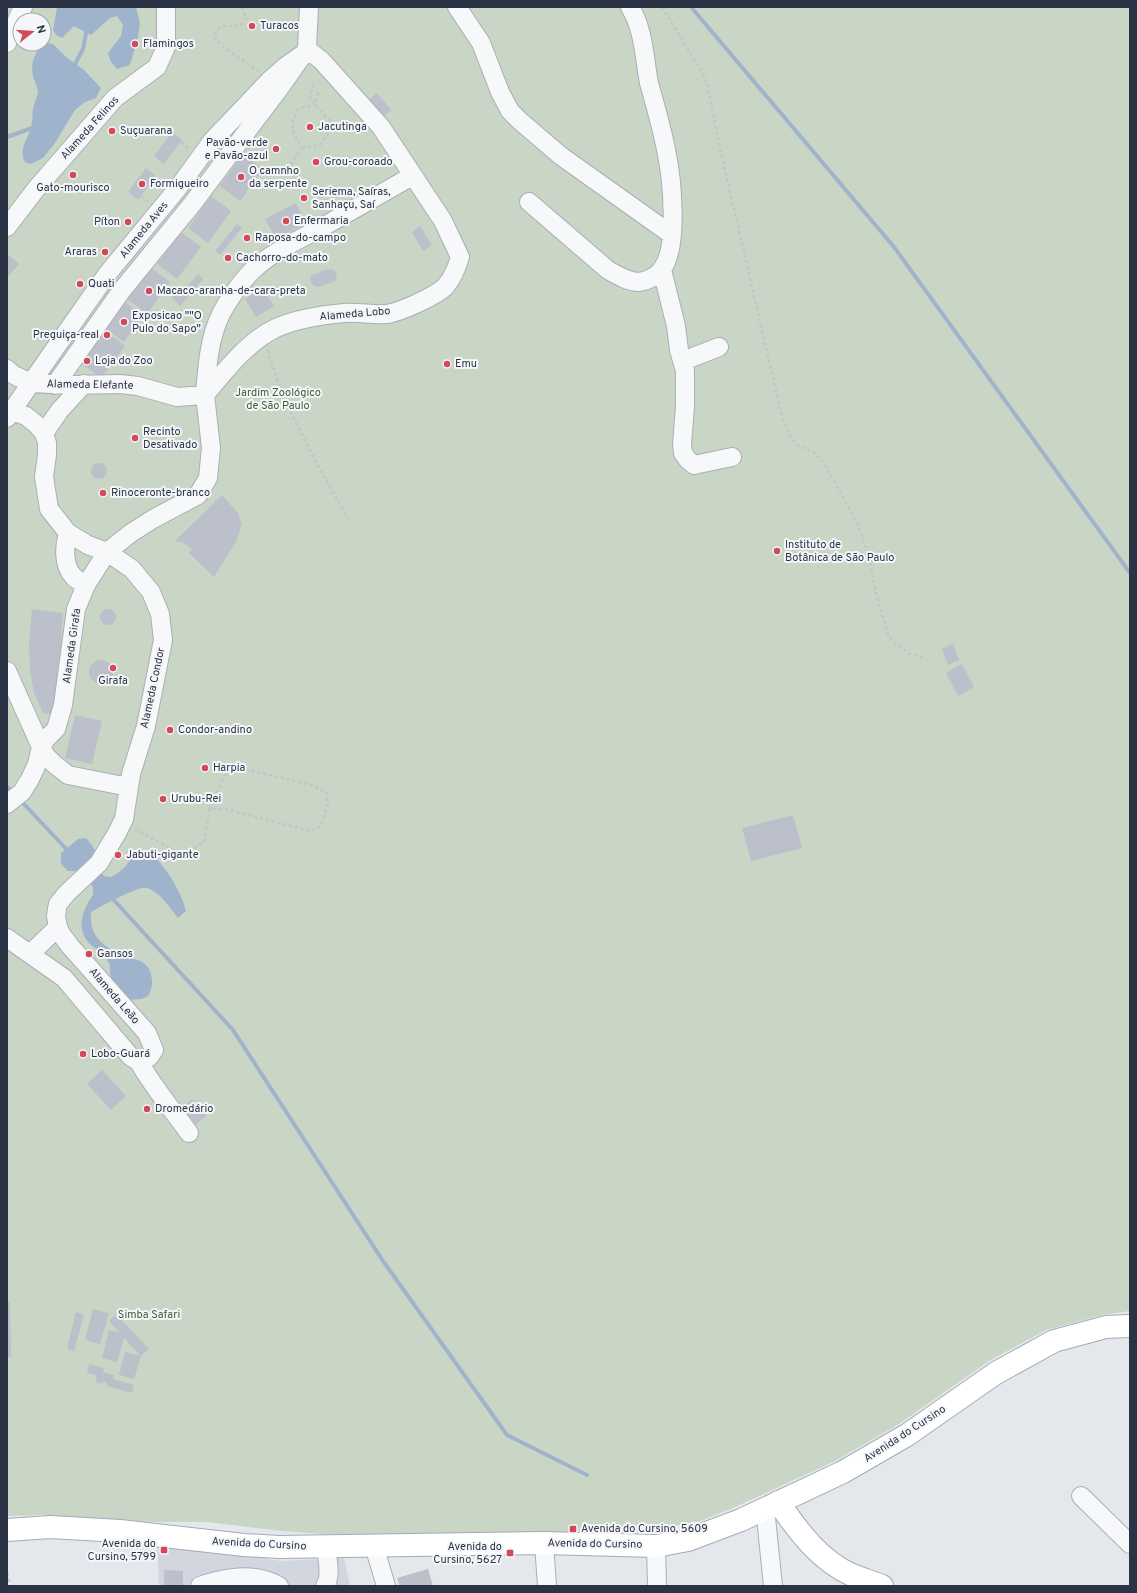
<svg xmlns="http://www.w3.org/2000/svg" width="1137" height="1593" font-family="Overpass,sans-serif">
<rect width="100%" height="100%" fill="#e4e7ec"/>
<path fill="#d2d6de" d="M 157,1543 L 281,1561 L 344,1558 L 350,1586 L 159,1586 Z"/>
<path fill="#c9d6c5" fill-rule="evenodd" d="M 7,7 L 1130,7 L 1130,1311 L 1102,1315 L 1046,1330 L 989,1361 L 899,1424 L 835,1461 L 733,1508 L 700,1521 L 647,1531 L 616,1534 L 537,1532 L 337,1535 L 282,1531 L 207,1522 L 154,1522 L 43,1515 L 7,1516 ZM 20,20 L 44,20 L 44,44 L 20,44 Z"/>
<path fill="#9fb4cc" d="M 57,7 L 136,7 L 140,23 L 138,37 L 130,65 L 117,69 L 111,62 L 108,53 L 121,36 L 123,25 L 117,16 L 110,18 L 91,35 L 74,26 L 62,38 L 56,35 L 53,30 Z
M 44,42 L 53,44 L 66,57 L 84,70 L 101,88 L 96,98 L 85,102 L 75,110 L 55,143 L 43,158 L 31,164 L 25,162 C 17,146 31,138 32,121 C 33,117 32,113 33,109 C 34,103 38,96 38,91 C 37,86 34,80 33,76 C 30,63 35,54 42,44 L 44,44 Z
M 86,838 L 91,844 L 96,852 L 92,861 L 104,876 L 111,877 C 116,874 121,871 125,867 C 132,858 136,851 149,850 C 165,867 180,888 186,911 L 178,918 C 170,908 160,892 147,888 C 139,885 100,907 91,912 C 89,936 103,947 123,955 C 138,961 151,960 152,981 C 153,986 150,992 148,996 L 141,999 L 128,1000 C 123,994 115,988 112,981 C 109,976 111,968 109,963 C 105,955 98,950 91,945 C 75,930 82,910 93,895 L 93,887 L 80,871 L 68,871 L 61,864 L 61,853 L 78,839 Z"/>
<g fill="none" stroke-linecap="round" stroke-linejoin="round">
<path stroke="#9fb4cc" stroke-width="4" d="M 691,7 L 894,247 L 1130,573
M 73,68 L 83,49 L 87,28
M 7,137 L 35,127
M 7,787 L 10,790
M 23,803 L 69,852
M 111,897 L 233,1030 L 383,1261 L 507,1435 L 587,1475"/>
</g>
<path fill="#bbc0ca" d="M 377,93 L 391,110 L 380,120 L 365,103 Z
M 172,132 L 182,140 L 164,164 L 154,156 Z
M 243,154 L 263,169 L 240,201 L 220,186 Z
M 146,168 L 156,176 L 138,200 L 128,192 Z
M 211,196 L 231,211 L 208,243 L 188,228 Z
M 296,203 L 306,223 L 276,239 L 265,219 Z
M 237,224 L 242,228 L 220,255 L 215,251 Z
M 420,226 L 432,245 L 423,251 L 412,232 Z
M 181,232 L 201,247 L 177,279 L 157,264 Z
M 7,254 L 19,264 L 7,278 Z
M 150,267 L 170,282 L 147,314 L 127,299 Z
M 327,269 L 331,269 L 335,271 L 337,277 L 335,281 L 319,287 L 314,286 L 310,280 L 311,276 Z
M 198,274 L 203,279 L 180,306 L 172,298 L 177,293 L 180,295 Z
M 263,288 L 274,306 L 256,317 L 245,299 Z
M 125,302 L 143,315 L 124,342 L 105,328 Z
M 105,331 L 125,346 L 101,378 L 81,363 Z
M91 471a8 8 0 1 1 16 0a8 8 0 1 1-16 0Z
M 222,495 L 237,512 L 242,524 L 236,542 L 214,577 L 189,553 L 192,549 L 184,543 L 175,541 Z
M100 617a8 8 0 1 1 16 0a8 8 0 1 1-16 0Z
M 32,609 L 63,613 L 57,715 L 43,713 L 34,693 L 30,671 L 29,642 Z
M 953,644 L 959,660 L 948,665 L 942,649 Z
M89 672a12 12 0 1 1 24 0a12 12 0 1 1-24 0Z
M 962,664 L 974,687 L 958,696 L 946,673 Z
M 75,715 L 102,721 L 92,764 L 65,758 Z
M 793,815 L 802,848 L 751,861 L 742,828 Z
M 102,1070 L 126,1096 L 111,1110 L 87,1084 Z
M 192,1099 L 207,1115 L 196,1124 L 182,1108 Z
M 7,1301 L 10,1301 L 11,1357 L 7,1357 Z
M 93,1309 L 109,1313 L 100,1344 L 85,1340 Z
M 76,1312 L 84,1315 L 74,1351 L 67,1349 Z
M 116,1314 L 149,1349 L 141,1356 L 124,1338 L 117,1362 L 102,1358 L 109,1330 L 120,1333 L 109,1321 Z
M 125,1352 L 141,1356 L 134,1379 L 119,1375 Z
M 89,1364 L 104,1368 L 103,1372 L 114,1375 L 113,1379 L 134,1385 L 132,1393 L 107,1386 L 106,1382 L 97,1384 L 95,1375 L 87,1373 Z
M 428,1569 L 433,1586 L 400,1586 L 397,1578 Z
M 164,1570 L 183,1571 L 183,1586 L 164,1586 Z"/>
<g fill="none" stroke-linecap="round" stroke-linejoin="round">
<defs>
<path id="minor" d="M 457,7 L 481,43 L 500,92 L 510,111 L 520,121 L 561,156 L 672,235
M 7,43 L 23,7
M 529,202 L 608,270 C 617,275 628,282 639,282 C 647,281 658,276 662,269 C 679,247 672,177 666,150 C 662,128 655,105 649,83 C 644,57 644,30 630,7
M 7,227 L 36,189 L 115,98 L 157,67 L 166,47 L 166,7
M 662,270 L 676,326 L 679,350 L 685,371 L 685,407 L 682,444 L 683,453 L 688,460 L 694,465 L 732,457
M 683,361 L 719,347
M 7,369 L 14,375 L 31,383 L 72,385 L 120,384 L 138,386 L 177,397 L 205,395 L 211,448 L 208,478 L 198,495 L 153,519 L 131,533 L 107,552 L 88,545 L 68,533 L 49,509 L 44,477 L 47,455 L 47,443 L 44,433 L 36,424 L 26,416 L 7,409
M 55,385 L 122,290 L 193,203 L 281,86 L 307,49 L 309,7
M 205,395 C 224,372 248,341 276,328 C 296,319 322,315 344,313 C 358,312 373,315 387,314 C 401,312 435,296 445,287 C 452,279 457,267 460,257 L 443,221 L 381,127 L 322,61 L 307,49
M 205,395 C 207,368 209,338 221,314 C 228,300 243,279 255,268 C 273,252 296,241 317,230 C 349,212 381,194 412,176
M 7,418 L 40,370 L 108,273 L 178,188 L 212,141 L 270,80 L 286,66 L 303,54
M 44,433 L 60,410 L 84,384
M 68,533 C 64,546 63,565 73,576 C 76,580 82,582 86,585
M 7,671 L 41,747 L 46,756 L 54,764 L 68,775 L 129,787
M 7,804 L 22,792 L 30,779 L 37,764 L 41,747 L 46,739 L 56,729 L 63,705 L 76,609 L 86,585 L 107,552 L 132,569 L 151,592 L 160,614 L 163,640 L 146,726 L 131,774 L 124,819 L 117,833 L 99,863 L 67,893 L 58,904 L 57,909 L 56,916 L 58,927 L 61,934 L 70,946 L 147,1033 L 154,1050 C 150,1057 147,1060 139,1062 L 130,1056 L 64,978 L 7,938
M 30,954 L 58,927
M 139,1062 C 153,1087 172,1109 189,1133
M 1081,1496 L 1130,1544
M 765,1508 L 773,1586
M 544,1543 L 547,1586
M 374,1546 L 386,1586
M 656,1546 L 657,1586
M 200,1586 C 218,1579 246,1574 265,1580 C 270,1581 275,1584 279,1586
M 325,1586 C 332,1576 327,1558 326,1547"/>
<path id="major" d="M 778,1502 C 799,1532 819,1560 852,1575 C 862,1579 872,1582 882,1586
M 7,1530 L 50,1527 L 120,1531 L 244,1545 L 279,1547 L 544,1543 L 656,1546 L 688,1540 L 741,1520 L 843,1472 L 907,1435 L 996,1373 L 1054,1341 L 1106,1327 L 1130,1326"/>
</defs>
<use href="#minor" stroke="#a9aeb7" stroke-width="20"/>
<use href="#major" stroke="#a3abb8" stroke-width="24"/>
<path stroke="#c2c5cb" stroke-width="2.5" stroke-dasharray="3 3" stroke-linecap="butt" d="M 242,7 L 246,19 L 240,26 L 221,26 L 216,31 L 215,39 L 225,48 L 258,71
M 662,7 L 701,70 L 707,83 L 720,148 L 780,408 L 785,425 L 793,441 L 799,446 L 813,452 L 823,461 L 858,525 L 868,553 L 877,598 L 888,634 L 895,643 L 910,654 L 924,658
M 313,84 L 310,97 L 324,115 L 341,130
M 318,92 L 315,105 L 298,109 C 289,128 291,131 302,147 L 311,147 L 320,145 L 328,134 L 324,115
M 181,142 L 188,148
M 302,147 L 290,166 L 293,176 L 326,200 L 338,195 L 345,197
M 141,196 L 148,202
M 267,350 L 283,397 L 316,462 L 348,519
M 135,829 L 179,853 L 194,849 L 204,841 L 210,809 L 226,809 L 310,831 L 320,827 L 328,805 L 326,792 L 312,785 L 244,769 L 233,770 L 224,776 L 210,809
M 7,1573 L 10,1586"/>
<use href="#minor" stroke="#f7f8fa" stroke-width="18"/>
<use href="#major" stroke="#fff" stroke-width="22"/>
</g>
<g fill="#d1495b" stroke="#f4f6f9" stroke-width="1.5">
<circle cx="252" cy="26" r="4"/>
<circle cx="135" cy="44" r="4"/>
<circle cx="310" cy="127" r="4"/>
<circle cx="112" cy="131" r="4"/>
<circle cx="276" cy="149" r="4"/>
<circle cx="316" cy="162" r="4"/>
<circle cx="73" cy="175" r="4"/>
<circle cx="241" cy="177" r="4"/>
<circle cx="142" cy="184" r="4"/>
<circle cx="304" cy="198" r="4"/>
<circle cx="286" cy="221" r="4"/>
<circle cx="128" cy="222" r="4"/>
<circle cx="247" cy="238" r="4"/>
<circle cx="105" cy="252" r="4"/>
<circle cx="228" cy="258" r="4"/>
<circle cx="80" cy="284" r="4"/>
<circle cx="149" cy="291" r="4"/>
<circle cx="124" cy="322" r="4"/>
<circle cx="107" cy="335" r="4"/>
<circle cx="87" cy="361" r="4"/>
<circle cx="447" cy="364" r="4"/>
<circle cx="135" cy="438" r="4"/>
<circle cx="103" cy="493" r="4"/>
<circle cx="777" cy="551" r="4"/>
<circle cx="113" cy="668" r="4"/>
<circle cx="170" cy="730" r="4"/>
<circle cx="205" cy="768" r="4"/>
<circle cx="163" cy="799" r="4"/>
<circle cx="118" cy="855" r="4"/>
<circle cx="89" cy="954" r="4"/>
<circle cx="83" cy="1054" r="4"/>
<circle cx="147" cy="1109" r="4"/>
<rect x="569" y="1525" width="8" height="8" rx="2"/>
<rect x="160" y="1546" width="8" height="8" rx="2"/>
<rect x="506" y="1549" width="8" height="8" rx="2"/>
</g>
<g text-anchor="middle" dominant-baseline="central" stroke-width="4" stroke-linejoin="round" paint-order="stroke">
<g font-size="11" fill="#2b3445" stroke="#f4f6f9" text-anchor="start">
<text x="260" y="26">Turacos</text>
<text x="143" y="44">Flamingos</text>
<text x="318" y="127">Jacutinga</text>
<text x="120" y="131">Suçuarana</text>
<text x="268" y="143" text-anchor="end">Pavão-verde<tspan x="268" dy="13">e Pavão-azul</tspan></text>
<text x="324" y="162">Grou-coroado</text>
<text x="249" y="171">O camnho<tspan x="249" dy="13">da serpente</tspan></text>
<text x="150" y="184">Formigueiro</text>
<text x="73" y="188" text-anchor="middle">Gato-mourisco</text>
<text x="312" y="192">Seriema, Saíras,<tspan x="312" dy="13">Sanhaçu, Saí</tspan></text>
<text x="294" y="221">Enfermaria</text>
<text x="120" y="222" text-anchor="end">Píton</text>
<text x="255" y="238">Raposa-do-campo</text>
<text x="97" y="252" text-anchor="end">Araras</text>
<text x="236" y="258">Cachorro-do-mato</text>
<text x="88" y="284">Quati</text>
<text x="157" y="291">Macaco-aranha-de-cara-preta</text>
<text x="132" y="316">Exposicao ""O<tspan x="132" dy="13">Pulo do Sapo"</tspan></text>
<text x="99" y="335" text-anchor="end">Preguiça-real</text>
<text x="95" y="361">Loja do Zoo</text>
<text x="455" y="364">Emu</text>
<text x="143" y="432">Recinto<tspan x="143" dy="13">Desativado</tspan></text>
<text x="111" y="493">Rinoceronte-branco</text>
<text x="785" y="545">Instituto de<tspan x="785" dy="13">Botânica de São Paulo</tspan></text>
<text x="113" y="681" text-anchor="middle">Girafa</text>
<text x="178" y="730">Condor-andino</text>
<text x="213" y="768">Harpia</text>
<text x="171" y="799">Urubu-Rei</text>
<text x="126" y="855">Jabuti-gigante</text>
<text x="97" y="954">Gansos</text>
<text x="91" y="1054">Lobo-Guará</text>
<text x="155" y="1109">Dromedário</text>
<text x="581" y="1529">Avenida do Cursino, 5609</text>
<text x="156" y="1544" text-anchor="end">Avenida do<tspan x="156" dy="13">Cursino, 5799</tspan></text>
<text x="502" y="1547" text-anchor="end">Avenida do<tspan x="502" dy="13">Cursino, 5627</tspan></text>
</g>
<g font-size="11" fill="#2b3445" stroke="#f4f6f9">
<text transform="translate(90 128) rotate(-48)">Alameda Felinos</text>
<text transform="translate(144 230) rotate(-51)">Alameda Aves</text>
<text transform="translate(355 314) rotate(-5)">Alameda Lobo</text>
<text transform="translate(90 385) rotate(1)">Alameda Elefante</text>
<text transform="translate(72 646) rotate(-82)">Alameda Girafa</text>
<text transform="translate(153 688) rotate(-78)">Alameda Condor</text>
<text transform="translate(114 996) rotate(49)">Alameda Leão</text>
<text transform="translate(905 1434) rotate(-33)">Avenida do Cursino</text>
<text transform="translate(259 1544) rotate(3)">Avenida do Cursino</text>
<text transform="translate(595 1544) rotate(1)">Avenida do Cursino</text>
</g>
<g font-size="11" fill="#3f6138" stroke="#f4f6f9">
<text x="278" y="393">Jardim Zoológico<tspan x="278" dy="13">de São Paulo</tspan></text>
<text x="149" y="1315">Simba Safari</text>
</g>
</g>
<rect width="1137" height="1593" fill="none" stroke="#2b3445" stroke-width="16"/>
<g transform="translate(32 32) rotate(73)"><circle r="19" fill="#f4f6f9" stroke="#a4a8b1"/>
<path d="M0-3L7 15L0 10L-7 15Z" fill="#d1495b"/>
<text y="-6" font-size="11" font-weight="bold" text-anchor="middle" fill="#2b3445">N</text>
</g>
</svg>
